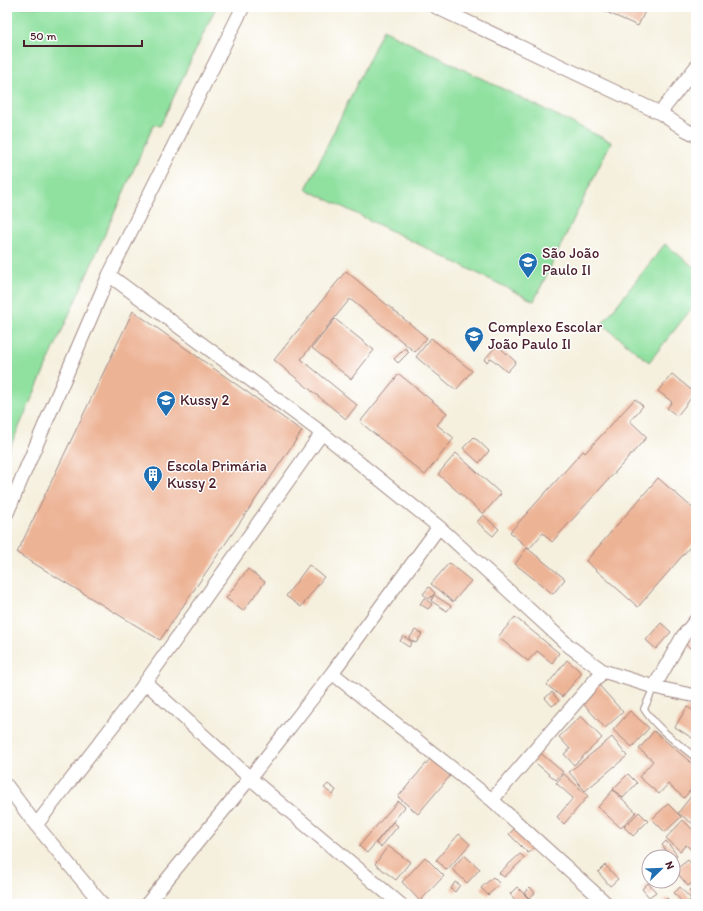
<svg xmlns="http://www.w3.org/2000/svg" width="703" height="911" font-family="Itim,sans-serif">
<rect width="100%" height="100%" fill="#fff"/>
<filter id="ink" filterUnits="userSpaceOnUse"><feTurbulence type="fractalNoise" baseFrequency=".025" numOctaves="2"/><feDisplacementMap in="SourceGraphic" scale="8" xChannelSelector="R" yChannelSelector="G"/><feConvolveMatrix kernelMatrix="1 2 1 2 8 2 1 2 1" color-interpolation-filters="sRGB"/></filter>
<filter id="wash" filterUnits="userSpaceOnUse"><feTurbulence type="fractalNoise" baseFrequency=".012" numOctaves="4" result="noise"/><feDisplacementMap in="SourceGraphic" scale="16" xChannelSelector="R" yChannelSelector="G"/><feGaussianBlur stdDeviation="0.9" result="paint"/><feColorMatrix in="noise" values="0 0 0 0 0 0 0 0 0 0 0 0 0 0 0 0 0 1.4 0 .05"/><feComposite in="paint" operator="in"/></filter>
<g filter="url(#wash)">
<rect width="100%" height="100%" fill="#f5f0de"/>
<path fill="#90e1a0" stroke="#6d8066" d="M 7,7 L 216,7 L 160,126 L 154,124 L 7,454 Z
M 383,30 L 611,142 L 534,301 L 306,189 Z
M 665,244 L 696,269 L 696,303 L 649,362 L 602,324 Z"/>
<g id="blocks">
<path fill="#edb395" d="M 595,7 L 647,7 L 638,26 Z
M 346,271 L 427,338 L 415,352 L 350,299 L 301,359 L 357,405 L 346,419 L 274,360 Z
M 133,311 L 302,431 L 160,640 L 17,553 Z
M 335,319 L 374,350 L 351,379 L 312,348 Z
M 431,338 L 472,371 L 456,390 L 416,357 Z
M 497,345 L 516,362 L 507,372 L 491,358 L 487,362 L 484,360 Z
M 405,348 L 409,352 L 398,363 L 394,359 Z
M 399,374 L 447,413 L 437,425 L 454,438 L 425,475 L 360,422 Z
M 672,374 L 695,393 L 677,416 L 667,408 L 672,402 L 658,391 Z
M 635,399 L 643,406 L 630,421 L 647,437 L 552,542 L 543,533 L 529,549 L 510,532 L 583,451 L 585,453 Z
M 474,437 L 489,451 L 479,463 L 463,448 Z
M 456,453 L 501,494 L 483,514 L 438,474 Z
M 658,478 L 696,511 L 696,540 L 638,607 L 586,561 Z
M 483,515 L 499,529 L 493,536 L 477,522 Z
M 527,548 L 565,579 L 553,594 L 515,564 Z
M 449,563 L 471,581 L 453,602 L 431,584 Z
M 309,565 L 324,577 L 301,607 L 286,596 Z
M 248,569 L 265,582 L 243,611 L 226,598 Z
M 429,587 L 435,593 L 429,599 L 423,594 Z
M 434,595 L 451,606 L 447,611 L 431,601 Z
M 424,598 L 432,604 L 428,609 L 420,604 Z
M 515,617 L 559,653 L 552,663 L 537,651 L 528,661 L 498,637 Z
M 661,623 L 671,632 L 656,649 L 646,640 Z
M 415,630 L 422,634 L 416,643 L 409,639 Z
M 692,631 L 696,634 L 696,653 L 683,642 Z
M 403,636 L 412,642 L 409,647 L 400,641 Z
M 567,660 L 582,673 L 562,697 L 547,685 Z
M 598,684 L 623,712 L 605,728 L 580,700 Z
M 552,692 L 559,701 L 552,706 L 545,698 Z
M 687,707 L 696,712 L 696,732 L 692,738 L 675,727 Z
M 630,711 L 649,728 L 632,747 L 613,730 Z
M 581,716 L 602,738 L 574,765 L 564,754 L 570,749 L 559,737 Z
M 654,731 L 696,767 L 696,783 L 684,798 L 668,784 L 659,794 L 639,777 L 653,761 L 639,749 Z
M 612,737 L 627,756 L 585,791 L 569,772 Z
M 538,751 L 563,772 L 556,780 L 531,759 Z
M 430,759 L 450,776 L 418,814 L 398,797 Z
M 564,774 L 588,796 L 564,824 L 557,817 L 573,798 L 556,783 Z
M 628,774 L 637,783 L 623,798 L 613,789 Z
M 328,784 L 336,790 L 333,795 L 324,788 Z
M 613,790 L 636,812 L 621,828 L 598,807 Z
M 696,790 L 696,826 L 678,813 Z
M 398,801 L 405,807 L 367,853 L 359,846 Z
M 668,804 L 681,817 L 665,832 L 652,819 Z
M 639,812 L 648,821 L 633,836 L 624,827 Z
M 683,820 L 696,833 L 696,846 L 692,850 L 686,845 L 680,851 L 666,838 Z
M 393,822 L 398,826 L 381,847 L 376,843 Z
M 515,828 L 534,848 L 528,853 L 509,834 Z
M 459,834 L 470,844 L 447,870 L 436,860 Z
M 666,841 L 677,855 L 673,858 L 673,857 L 664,857 L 669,854 L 662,845 Z
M 388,846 L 410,862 L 396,880 L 375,864 Z
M 520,854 L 525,858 L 504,877 L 499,873 Z
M 464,855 L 480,869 L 467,883 L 452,869 Z
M 425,857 L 444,876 L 420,901 L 402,882 Z
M 688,860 L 696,870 L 696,880 L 688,886 L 675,870 Z
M 605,865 L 618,879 L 610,886 L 598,872 Z
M 493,877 L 500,884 L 488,895 L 481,888 Z
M 455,882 L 460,885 L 455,892 L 451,889 Z
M 648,883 L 656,892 L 649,897 L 642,889 Z
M 696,885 L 696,900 L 689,890 Z
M 517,887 L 534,904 L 519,904 L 510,894 Z
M 530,887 L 535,893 L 529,898 L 524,893 Z
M 680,887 L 691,899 L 686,904 L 684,904 L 674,893 Z
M 667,898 L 673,904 L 662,904 Z"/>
</g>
</g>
<g filter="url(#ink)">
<use href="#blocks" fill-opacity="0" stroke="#a08884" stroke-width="1"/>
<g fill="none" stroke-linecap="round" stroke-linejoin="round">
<defs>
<path id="lane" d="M 654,687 L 644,709 C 657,729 678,743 696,758"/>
<path id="street" d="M 436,7 L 660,113 L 686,130 L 696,135
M 660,113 L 696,67
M 109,275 L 322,433 L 439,527 L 569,646 L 603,671 L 654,687 L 696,696
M 7,513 L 109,275 L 243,7
M 332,673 L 492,800 L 607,904
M 145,682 L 250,778 L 400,904
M 654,687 L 683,636 L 696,620
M 7,786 L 36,825 L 102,904
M 492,800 L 603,671
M 36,825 L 132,701 L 322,433
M 147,904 L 250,778 L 332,673 L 439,527"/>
</defs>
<use href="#lane" stroke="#a08884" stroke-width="8"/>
<use href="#street" stroke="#a08884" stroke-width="15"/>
<use href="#lane" stroke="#fff" stroke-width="6"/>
<use href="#street" stroke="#fff" stroke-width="13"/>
</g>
</g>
<defs>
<symbol id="school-pin" viewBox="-11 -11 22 30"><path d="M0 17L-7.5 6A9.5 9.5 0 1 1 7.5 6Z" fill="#1f6fb2" stroke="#fff"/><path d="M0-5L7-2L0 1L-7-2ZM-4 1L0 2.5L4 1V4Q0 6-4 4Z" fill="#fff"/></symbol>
<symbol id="building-pin" viewBox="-11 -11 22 30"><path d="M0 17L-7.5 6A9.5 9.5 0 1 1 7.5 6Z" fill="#1f6fb2" stroke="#fff"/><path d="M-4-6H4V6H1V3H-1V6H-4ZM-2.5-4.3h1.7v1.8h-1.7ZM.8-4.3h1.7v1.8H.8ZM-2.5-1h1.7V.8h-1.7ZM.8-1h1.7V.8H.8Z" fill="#fff"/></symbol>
</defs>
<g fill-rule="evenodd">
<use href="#school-pin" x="517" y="251" width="22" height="30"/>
<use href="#school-pin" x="463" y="325" width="22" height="30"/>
<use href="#school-pin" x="155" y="389" width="22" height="30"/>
<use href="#building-pin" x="142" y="464" width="22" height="30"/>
</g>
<g text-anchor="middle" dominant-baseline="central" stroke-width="3" stroke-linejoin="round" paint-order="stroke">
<g font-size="15" fill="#4a1f2b" stroke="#fff" text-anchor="start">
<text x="542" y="253">São João<tspan x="542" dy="17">Paulo II</tspan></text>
<text x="488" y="327">Complexo Escolar<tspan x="488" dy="17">João Paulo II</tspan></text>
<text x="180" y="400">Kussy 2</text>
<text x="167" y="466">Escola Primária<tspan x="167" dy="17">Kussy 2</tspan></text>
</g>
</g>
<rect width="703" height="911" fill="none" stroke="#fff" stroke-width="24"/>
<g transform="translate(661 869) rotate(67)"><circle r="19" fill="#ffffff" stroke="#b7a5aa"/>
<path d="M0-3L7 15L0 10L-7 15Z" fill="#1f6fb2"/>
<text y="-6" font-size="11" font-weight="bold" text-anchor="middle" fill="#4a1f2b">N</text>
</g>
<path d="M24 40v6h118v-6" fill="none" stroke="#4a1f2b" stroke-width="2"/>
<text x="30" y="40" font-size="12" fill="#4a1f2b" stroke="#ffffff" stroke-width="3" paint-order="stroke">50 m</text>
</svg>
